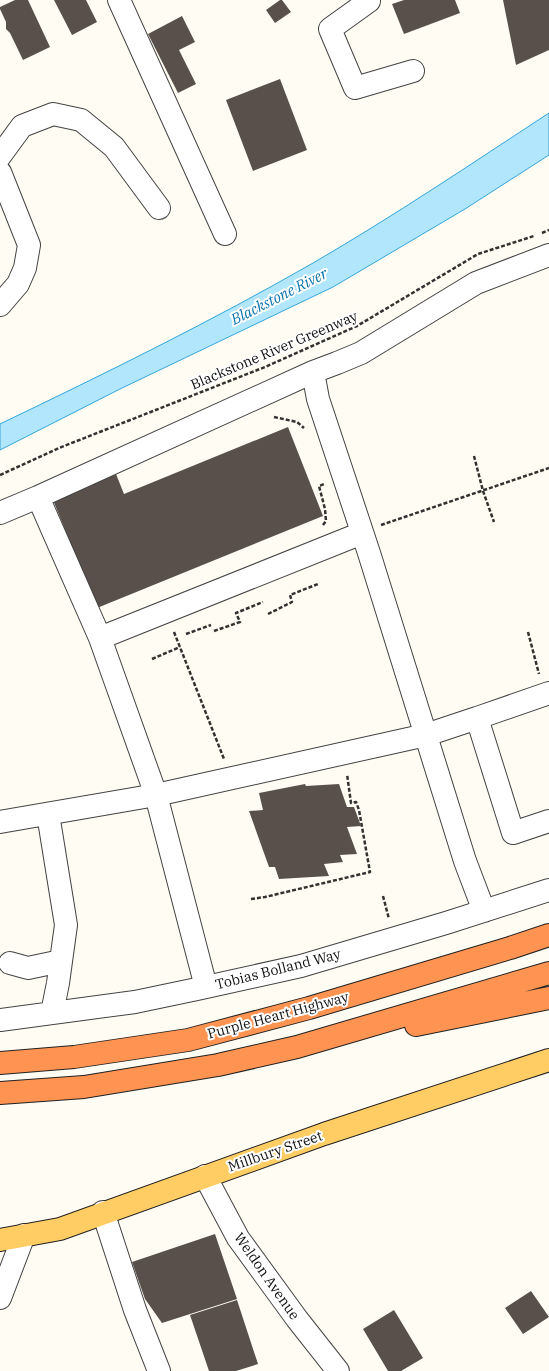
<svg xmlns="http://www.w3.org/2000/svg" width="549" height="1371" font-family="'IBM Plex Serif',serif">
<rect width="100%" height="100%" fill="#fffcf3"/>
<path fill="#b2e6fc" stroke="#32a5da" d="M 549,113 L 549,155 L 465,209 L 333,287 L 120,389 L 0,450 L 0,424 C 106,373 212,321 313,263 C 394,216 471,164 549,113 Z"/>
<path fill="#5a504b" d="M 15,0 L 28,0 L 50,47 L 23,60 L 10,33 L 6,29 L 6,22 L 0,9 L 0,7 Z
M 54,0 L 86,0 L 97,22 L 72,35 Z
M 280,0 L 282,0 L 291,12 L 275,23 L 266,10 Z
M 404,0 L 455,0 L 460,13 L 404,34 L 392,4 Z
M 503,0 L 549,0 L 549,50 L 516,65 Z
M 182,16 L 195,42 L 179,50 L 196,84 L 178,93 L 148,34 Z
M 280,79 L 307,150 L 253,171 L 226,100 Z
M 288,427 L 323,516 L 97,608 L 53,500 L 116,474 L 124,494 Z
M 305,784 L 306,786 L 339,784 L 347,807 L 354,807 L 361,826 L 347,827 L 357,854 L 340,855 L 343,862 L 324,864 L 329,876 L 279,879 L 275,867 L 269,867 L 249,811 L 263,810 L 259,793 Z
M 215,1234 L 237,1299 L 162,1323 L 145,1299 L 132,1262 Z
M 531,1291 L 549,1317 L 523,1334 L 505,1308 Z
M 237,1300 L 258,1364 L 236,1371 L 209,1371 L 190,1315 Z
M 394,1310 L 423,1358 L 401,1371 L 388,1371 L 363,1329 Z"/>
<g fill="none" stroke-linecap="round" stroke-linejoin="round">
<defs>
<path id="minor" d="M 119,0 L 225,234
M 368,0 L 369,1 L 330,29 L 355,88 L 413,71
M 0,156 L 22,126 L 53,114 L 81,120 L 114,147 L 159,208
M 0,172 L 29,245 L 25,268 L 18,284 L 0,305
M 313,372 L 318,399 L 369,553 L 465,861 L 484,911
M 38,497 L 313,372 L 337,363 L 361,353 L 476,283 L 549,255
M 0,513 L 38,497 L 100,638
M 477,718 L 549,693
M 48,814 L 66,925 L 58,983 L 52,1013
M 0,822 L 156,795 L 100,638 L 362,533
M 10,963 L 28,968 L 61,961
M 206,987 L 156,795 L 426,735 L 477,718 L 513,833 L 549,821
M 0,1020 L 135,1002 L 197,989 L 301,966 L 446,923 L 549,890
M 205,1176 L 238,1238 L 297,1319 L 338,1371
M 103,1212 L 135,1310 L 159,1371
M 0,1298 L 24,1235"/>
<path id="major" d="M 0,1240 L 60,1229 L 324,1134 L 549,1060"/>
<path id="highway" d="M 416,1025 L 549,998
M 0,1063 L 74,1057 L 188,1040 L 309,1008 L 510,948 L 549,935
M 0,1093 L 84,1087 L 218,1065 L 297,1047 L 549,973"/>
</defs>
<use href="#minor" stroke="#434343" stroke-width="24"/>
<use href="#major" stroke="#212121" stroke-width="24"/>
<use href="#highway" stroke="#212121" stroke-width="24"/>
<path stroke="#323232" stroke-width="2.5" stroke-dasharray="4 2" stroke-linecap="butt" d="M 542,233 L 549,230
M 274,417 L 297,422 L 304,428
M 474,456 L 483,491 L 494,522
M 0,475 L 59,448 L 265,367 L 357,326 L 478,254 L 534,236
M 323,525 L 326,521 L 325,509 L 319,486 L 324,484
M 381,525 L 549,468
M 268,614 L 292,602 L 290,595 L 318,584
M 214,631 L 240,622 L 236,613 L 263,602
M 174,632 L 224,759
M 528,632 L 539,674
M 186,634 L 211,625
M 152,659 L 180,647
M 383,896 L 389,919
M 251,899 L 265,897 L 370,872 L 359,810 L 356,802 L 351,803 L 347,774"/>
<use href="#minor" stroke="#fff" stroke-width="22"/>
<use href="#major" stroke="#ffcd63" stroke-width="22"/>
<use href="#highway" stroke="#ff9351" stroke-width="22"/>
</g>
<g text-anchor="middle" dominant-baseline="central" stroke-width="4" stroke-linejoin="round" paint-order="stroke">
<g font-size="14" fill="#101010" stroke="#fff">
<text transform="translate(274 350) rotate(-23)">Blackstone River Greenway</text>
<text transform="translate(278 969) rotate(-14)">Tobias Bolland Way</text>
<text transform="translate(278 1015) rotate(-15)">Purple Heart Highway</text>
<text transform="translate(275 1151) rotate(-19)">Millbury Street</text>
<text transform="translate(267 1276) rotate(55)">Weldon Avenue</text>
</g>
<g font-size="15" font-style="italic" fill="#0b75b0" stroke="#fff">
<text transform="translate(279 296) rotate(-27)">Blackstone River</text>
</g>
</g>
</svg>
